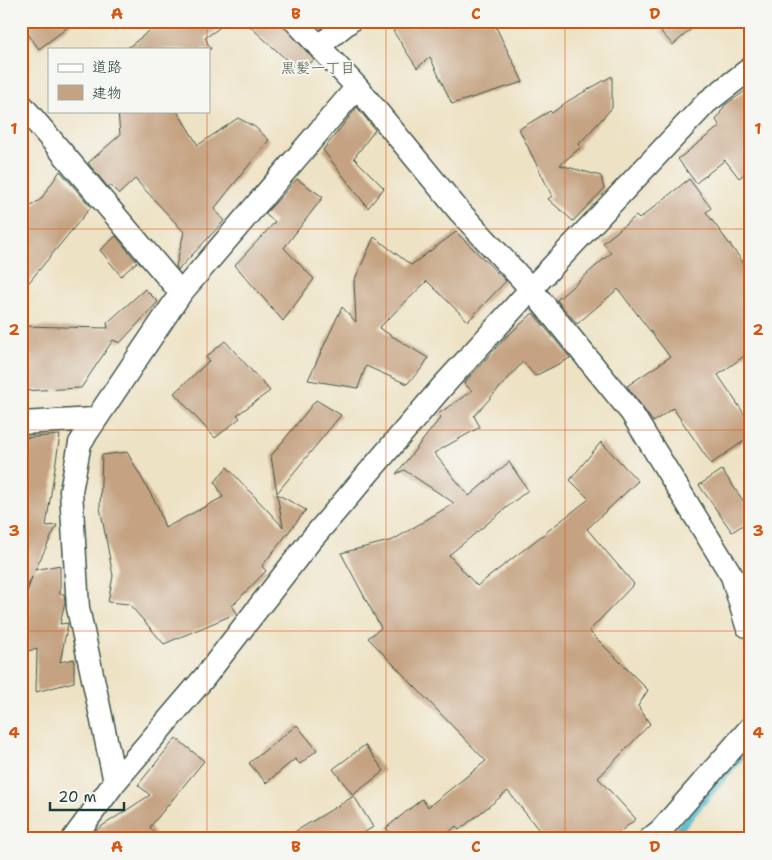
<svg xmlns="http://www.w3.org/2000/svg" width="772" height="860" font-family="'Shantell Sans','Klee One',sans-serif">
<rect width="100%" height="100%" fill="#f6f6f2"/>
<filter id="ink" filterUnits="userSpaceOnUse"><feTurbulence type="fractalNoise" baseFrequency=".02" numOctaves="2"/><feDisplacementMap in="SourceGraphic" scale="10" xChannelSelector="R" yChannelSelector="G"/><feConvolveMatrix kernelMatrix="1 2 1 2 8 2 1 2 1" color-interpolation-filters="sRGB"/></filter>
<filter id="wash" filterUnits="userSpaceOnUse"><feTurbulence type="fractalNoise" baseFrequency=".0096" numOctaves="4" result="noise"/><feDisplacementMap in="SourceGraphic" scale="20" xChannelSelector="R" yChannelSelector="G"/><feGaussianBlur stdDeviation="1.12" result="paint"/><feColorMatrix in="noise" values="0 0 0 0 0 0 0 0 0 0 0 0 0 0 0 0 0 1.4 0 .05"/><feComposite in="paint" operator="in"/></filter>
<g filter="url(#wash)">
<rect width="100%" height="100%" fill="#eee2c4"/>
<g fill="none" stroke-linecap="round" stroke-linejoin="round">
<path stroke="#4eb9cb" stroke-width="8" d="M 671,839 L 739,758"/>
</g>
<g id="blocks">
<path fill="#c5a382" d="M 21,21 L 76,21 L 39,49 L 21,25 Z
M 162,21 L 229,21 L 205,38 L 211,49 L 126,49 Z
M 244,21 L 280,21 L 314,60 L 299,71 Z
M 410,21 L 493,21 L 523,82 L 452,104 L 430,57 L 417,68 L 393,31 Z
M 673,21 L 700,21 L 673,45 L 660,31 Z
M 612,76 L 612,108 L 579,144 L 581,147 L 560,165 L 601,176 L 604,189 L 573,221 L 548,199 L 552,196 L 519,129 L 550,111 L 552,113 L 568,101 Z
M 751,87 L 751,169 L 739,178 L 725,160 L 696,183 L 678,159 L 720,126 L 716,120 L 725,105 Z
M 357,107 L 375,130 L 354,158 L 384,188 L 368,208 L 323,150 Z
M 118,111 L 177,111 L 198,145 L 238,118 L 255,127 L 269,140 L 214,209 L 224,221 L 178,270 L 176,266 L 184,232 L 135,179 L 119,194 L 110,185 L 108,187 L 88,163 L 120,135 Z
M 60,171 L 91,207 L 21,292 L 21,213 L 41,199 Z
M 297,179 L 323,197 L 284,248 L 314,279 L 283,321 L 235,265 L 275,222 L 265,214 Z
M 689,179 L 711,208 L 706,212 L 751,273 L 751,351 L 718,375 L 751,424 L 751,436 L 711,464 L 673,408 L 653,422 L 627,386 L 670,357 L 618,289 L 577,324 L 557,300 L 611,253 L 603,243 L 636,216 L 639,219 Z
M 456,232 L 506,281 L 468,321 L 427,281 L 379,328 L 428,358 L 422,368 L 407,384 L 366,366 L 358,388 L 308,380 L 342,307 L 356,322 L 354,281 L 374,237 L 411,265 Z
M 116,236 L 137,262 L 121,276 L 100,250 Z
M 145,289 L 158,302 L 120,343 L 113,340 L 81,388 L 21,391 L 21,326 L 108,328 L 107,323 Z
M 533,313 L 570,358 L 535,376 L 523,362 L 474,416 L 480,427 L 434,453 L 469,496 L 509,462 L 528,490 L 449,555 L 477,586 L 589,499 L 570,480 L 601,442 L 638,481 L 587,529 L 634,584 L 589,631 L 648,690 L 638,706 L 650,724 L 598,778 L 636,819 L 611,839 L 546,839 L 508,791 L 459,830 L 456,826 L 441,839 L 395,839 L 386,828 L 422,799 L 428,807 L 486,761 L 368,638 L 381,628 L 341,553 L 393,540 L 454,503 L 404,470 L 396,474 L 441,417 L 438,414 L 472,391 L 464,383 L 506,337 Z
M 225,341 L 270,391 L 237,415 L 240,418 L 215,438 L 174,393 L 209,361 L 206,357 Z
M 316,400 L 341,415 L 277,493 L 271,456 Z
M 60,435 L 46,526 L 57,525 L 35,570 L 60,565 L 60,594 L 64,594 L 65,602 L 60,624 L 68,623 L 60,662 L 74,659 L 74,682 L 36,692 L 37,649 L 27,651 L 22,609 L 32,577 L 21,600 L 21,438 Z
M 127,452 L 158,507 L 165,528 L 223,497 L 215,482 L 227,467 L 283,527 L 277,494 L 306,510 L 262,566 L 266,571 L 232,606 L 237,613 L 164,644 L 129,604 L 108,602 L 113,576 L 100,507 L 102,455 Z
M 722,470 L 751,512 L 751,520 L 732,532 L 699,485 Z
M 297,725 L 317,750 L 300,764 L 295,759 L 266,783 L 249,763 Z
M 176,738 L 204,761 L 150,827 L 158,839 L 89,839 L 96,830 L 150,795 L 138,785 Z
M 365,745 L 384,771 L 353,795 L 333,769 Z
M 354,796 L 373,827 L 354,839 L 283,839 Z"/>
</g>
</g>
<g filter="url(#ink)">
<use href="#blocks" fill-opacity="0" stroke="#3e564a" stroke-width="1"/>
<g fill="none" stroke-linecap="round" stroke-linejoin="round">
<defs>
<path id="street" d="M 295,21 L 357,87 L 459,211 L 531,289 L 631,412 L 732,576 L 747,626 L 751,627
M 319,46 L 350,21
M 21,104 L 181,293
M 21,423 L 95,419
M 115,782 L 78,608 L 71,491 L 80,443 L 181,293 L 357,87
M 73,839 L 115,782 L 204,678 L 310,541 L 442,387 L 531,289 L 707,102 L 751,68
M 650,839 L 661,830 L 751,727"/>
</defs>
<use href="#street" stroke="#3e564a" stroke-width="25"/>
<use href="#street" stroke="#fff" stroke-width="22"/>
</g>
</g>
<path fill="none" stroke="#d45610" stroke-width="1" stroke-opacity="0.55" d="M 207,21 L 207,49M 386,21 L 386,839M 565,21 L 565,839M 207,111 L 207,839M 21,229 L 751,229M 21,430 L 751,430M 21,631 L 751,631"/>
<g text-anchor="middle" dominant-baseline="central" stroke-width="4" stroke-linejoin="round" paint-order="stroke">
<g font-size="15" fill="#59614f" stroke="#f6f6f2">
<text x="318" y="68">黒髪一丁目</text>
</g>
</g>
<rect width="772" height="860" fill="none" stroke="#f6f6f2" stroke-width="55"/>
<rect x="48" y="48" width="162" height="65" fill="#f6f6f2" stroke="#a0aca6"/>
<rect x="58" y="64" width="25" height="8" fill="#ffffff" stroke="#a0aca6"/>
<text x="92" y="72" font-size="15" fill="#1f3d34">道路</text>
<rect x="58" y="85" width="25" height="15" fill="#c5a382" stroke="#a0aca6"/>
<text x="92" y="98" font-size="15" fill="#1f3d34">建物</text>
<path d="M50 802v8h74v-8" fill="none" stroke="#1f3d34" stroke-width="2.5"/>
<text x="58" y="802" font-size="15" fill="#1f3d34" stroke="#f6f6f2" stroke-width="4" paint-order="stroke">20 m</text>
<rect x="28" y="28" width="716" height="804" fill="none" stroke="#d45610" stroke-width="2"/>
<g font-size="16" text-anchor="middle" font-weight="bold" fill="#d45610">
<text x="117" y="19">A</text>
<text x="296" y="19">B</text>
<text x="476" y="19">C</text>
<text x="655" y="19">D</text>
<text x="14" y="134">1</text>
<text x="758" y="134">1</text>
<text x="14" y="335">2</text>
<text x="758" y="335">2</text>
<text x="14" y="536">3</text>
<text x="758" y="536">3</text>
<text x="14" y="738">4</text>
<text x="758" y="738">4</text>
<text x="117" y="852">A</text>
<text x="296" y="852">B</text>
<text x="476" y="852">C</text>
<text x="655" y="852">D</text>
</g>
</svg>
